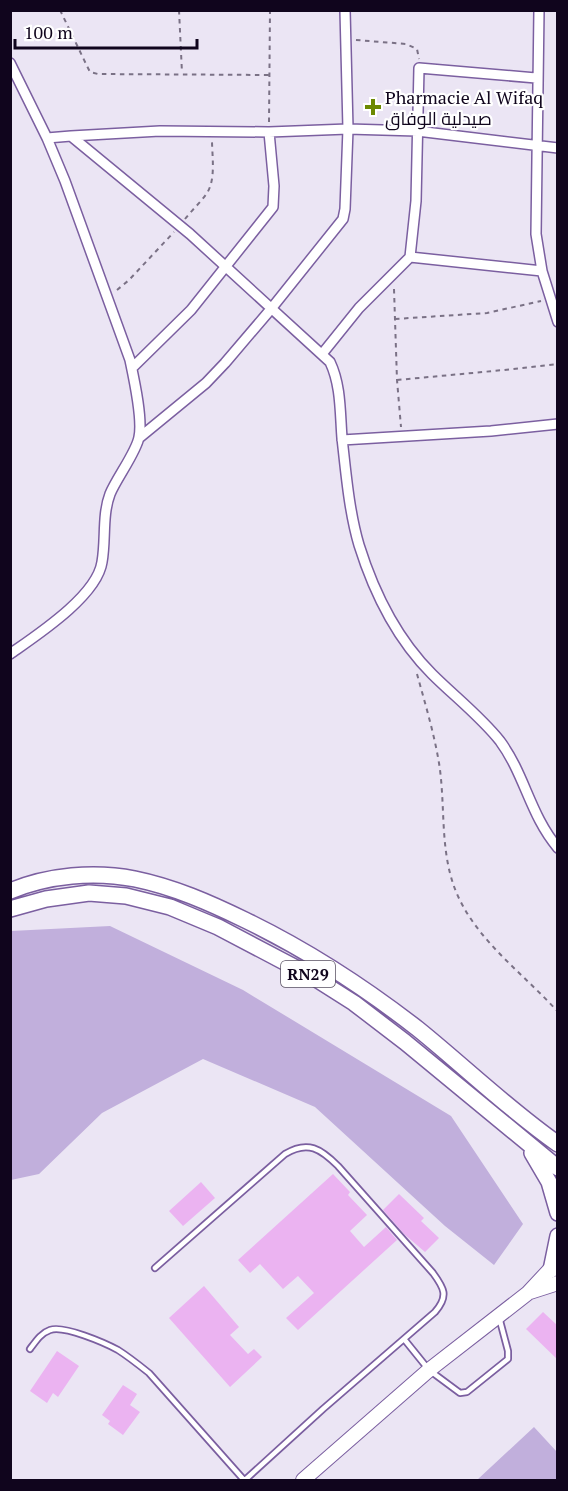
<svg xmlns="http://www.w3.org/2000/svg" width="568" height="1491" font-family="'PT Serif',Cairo,serif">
<rect width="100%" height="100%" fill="#ebe5f4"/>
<path fill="#c1afdc" d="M 110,926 L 243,990 L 451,1116 L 523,1224 L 494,1265 L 445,1226 L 315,1107 L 203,1059 L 102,1113 L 39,1174 L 11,1180 L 11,931 Z
M 534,1427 L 557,1452 L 557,1480 L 477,1480 Z"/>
<path fill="#ebb3f1" d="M 333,1174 L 350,1192 L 348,1195 L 367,1215 L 350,1231 L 364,1247 L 386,1227 L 397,1240 L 298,1330 L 286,1318 L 314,1293 L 298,1276 L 283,1289 L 260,1264 L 250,1273 L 238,1260 Z
M 201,1182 L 215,1198 L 183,1226 L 169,1211 Z
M 399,1194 L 424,1218 L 421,1221 L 439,1238 L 425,1252 L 404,1234 L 383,1210 Z
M 204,1286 L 239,1327 L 230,1335 L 248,1354 L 254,1349 L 262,1357 L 230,1387 L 169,1318 Z
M 543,1312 L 558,1326 L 558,1360 L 526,1329 Z
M 57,1351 L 79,1366 L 58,1397 L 53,1393 L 47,1403 L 30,1391 Z
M 123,1385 L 137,1394 L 130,1405 L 140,1412 L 123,1435 L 108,1424 L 110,1421 L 102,1415 Z"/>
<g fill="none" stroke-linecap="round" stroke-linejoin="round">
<defs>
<path id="lane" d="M 155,1268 L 285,1154 C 308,1140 321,1149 338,1166 L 433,1273 C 444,1288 449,1296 435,1312 L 323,1409 L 245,1480
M 404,1339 L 429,1370 L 460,1393 L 467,1392 L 508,1359 L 508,1351 L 499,1317
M 30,1349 C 36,1341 41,1333 50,1330 C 64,1325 105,1343 118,1350 C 129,1357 139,1365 149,1373 L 244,1480"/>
<path id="street" d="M 539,10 L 536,234 L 542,271 L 558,322
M 10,63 L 47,138 L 65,181 L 130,360 C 134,379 143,419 139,437 C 137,451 116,479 110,494 C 102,515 106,540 102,562 C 97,596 37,635 10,654
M 71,136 L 160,131 L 269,132 L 348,129 L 417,131 L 558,148
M 47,138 L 71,136 L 190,234 L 330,362 C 341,385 340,412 342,438 C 346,473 349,511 359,545 C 374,593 396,638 432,674 C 454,696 480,716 500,741 C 525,775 530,815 558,848
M 410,257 L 542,271
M 322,354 L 359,308 L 410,257 L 416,201 L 419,68 L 536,78
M 132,368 L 191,310 L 273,207 L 274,186 L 269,132
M 139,438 L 206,383 L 225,363 L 271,309 L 343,219 L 345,209 L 348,129 L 345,10
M 342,440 L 491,431 L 558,424"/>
<path id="secondary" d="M 530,1292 L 558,1283
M 303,1480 L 429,1370 L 528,1293 L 556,1263"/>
<path id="primary" d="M 10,891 C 49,875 94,871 135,879 C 174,887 210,903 245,920 C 307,950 364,987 418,1029 C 465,1067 508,1109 558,1144
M 10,909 L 46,899 L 89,893 L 126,896 L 170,907 L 218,927 L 313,977 L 354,1003 L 405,1042 L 558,1168
M 532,1153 L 549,1182 L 558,1213
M 551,1270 L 558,1236"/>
</defs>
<use href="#lane" stroke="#7b5fa0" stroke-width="8"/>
<use href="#street" stroke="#7b5fa0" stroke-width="12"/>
<use href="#secondary" stroke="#7b5fa0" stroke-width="16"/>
<use href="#primary" stroke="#7b5fa0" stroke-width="18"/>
<path stroke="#7a7185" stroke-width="2" stroke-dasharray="4.5 4.5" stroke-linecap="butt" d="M 60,10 L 87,66 L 90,72 L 98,74 L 270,75
M 179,10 L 182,73
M 356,40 L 406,44 L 417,49 L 419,59
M 269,122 L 270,10
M 185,219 C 192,210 201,202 207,193 C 216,179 212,156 212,140
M 394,289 L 397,380 L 401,427
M 117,290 L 129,280 L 174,232
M 395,319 L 487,313 L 541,301
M 397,380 L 504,370 L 558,364
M 417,674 C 425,703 434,733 439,763 C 446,807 439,852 457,894 C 478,942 524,974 558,1012"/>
<use href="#lane" stroke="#fff" stroke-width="4.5"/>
<use href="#street" stroke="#fff" stroke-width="9"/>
<use href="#secondary" stroke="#fff" stroke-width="14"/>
<use href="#primary" stroke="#fff" stroke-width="15"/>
</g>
<path fill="#6c8902" stroke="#fff" stroke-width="2" d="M370 98h6v6h6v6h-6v6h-6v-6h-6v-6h6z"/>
<g text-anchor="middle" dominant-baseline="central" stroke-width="4.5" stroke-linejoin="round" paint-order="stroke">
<rect fill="#fff" stroke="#585061" stroke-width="1.5" x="281" y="961" width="54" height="26" rx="4.5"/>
<g font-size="16" font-weight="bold" fill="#10051d">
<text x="308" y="974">RN29</text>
</g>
<g font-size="18" fill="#10051d" stroke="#fff" text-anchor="start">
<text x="385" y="97">Pharmacie Al Wifaq<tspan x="385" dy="21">صيدلية الوفاق</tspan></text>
</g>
</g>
<rect width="568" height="1491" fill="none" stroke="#10051d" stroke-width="24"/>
<path d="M15 39v9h182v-9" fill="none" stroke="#10051d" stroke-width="3"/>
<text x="24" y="39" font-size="18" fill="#10051d" stroke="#ffffff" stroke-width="4.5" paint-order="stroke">100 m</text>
</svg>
